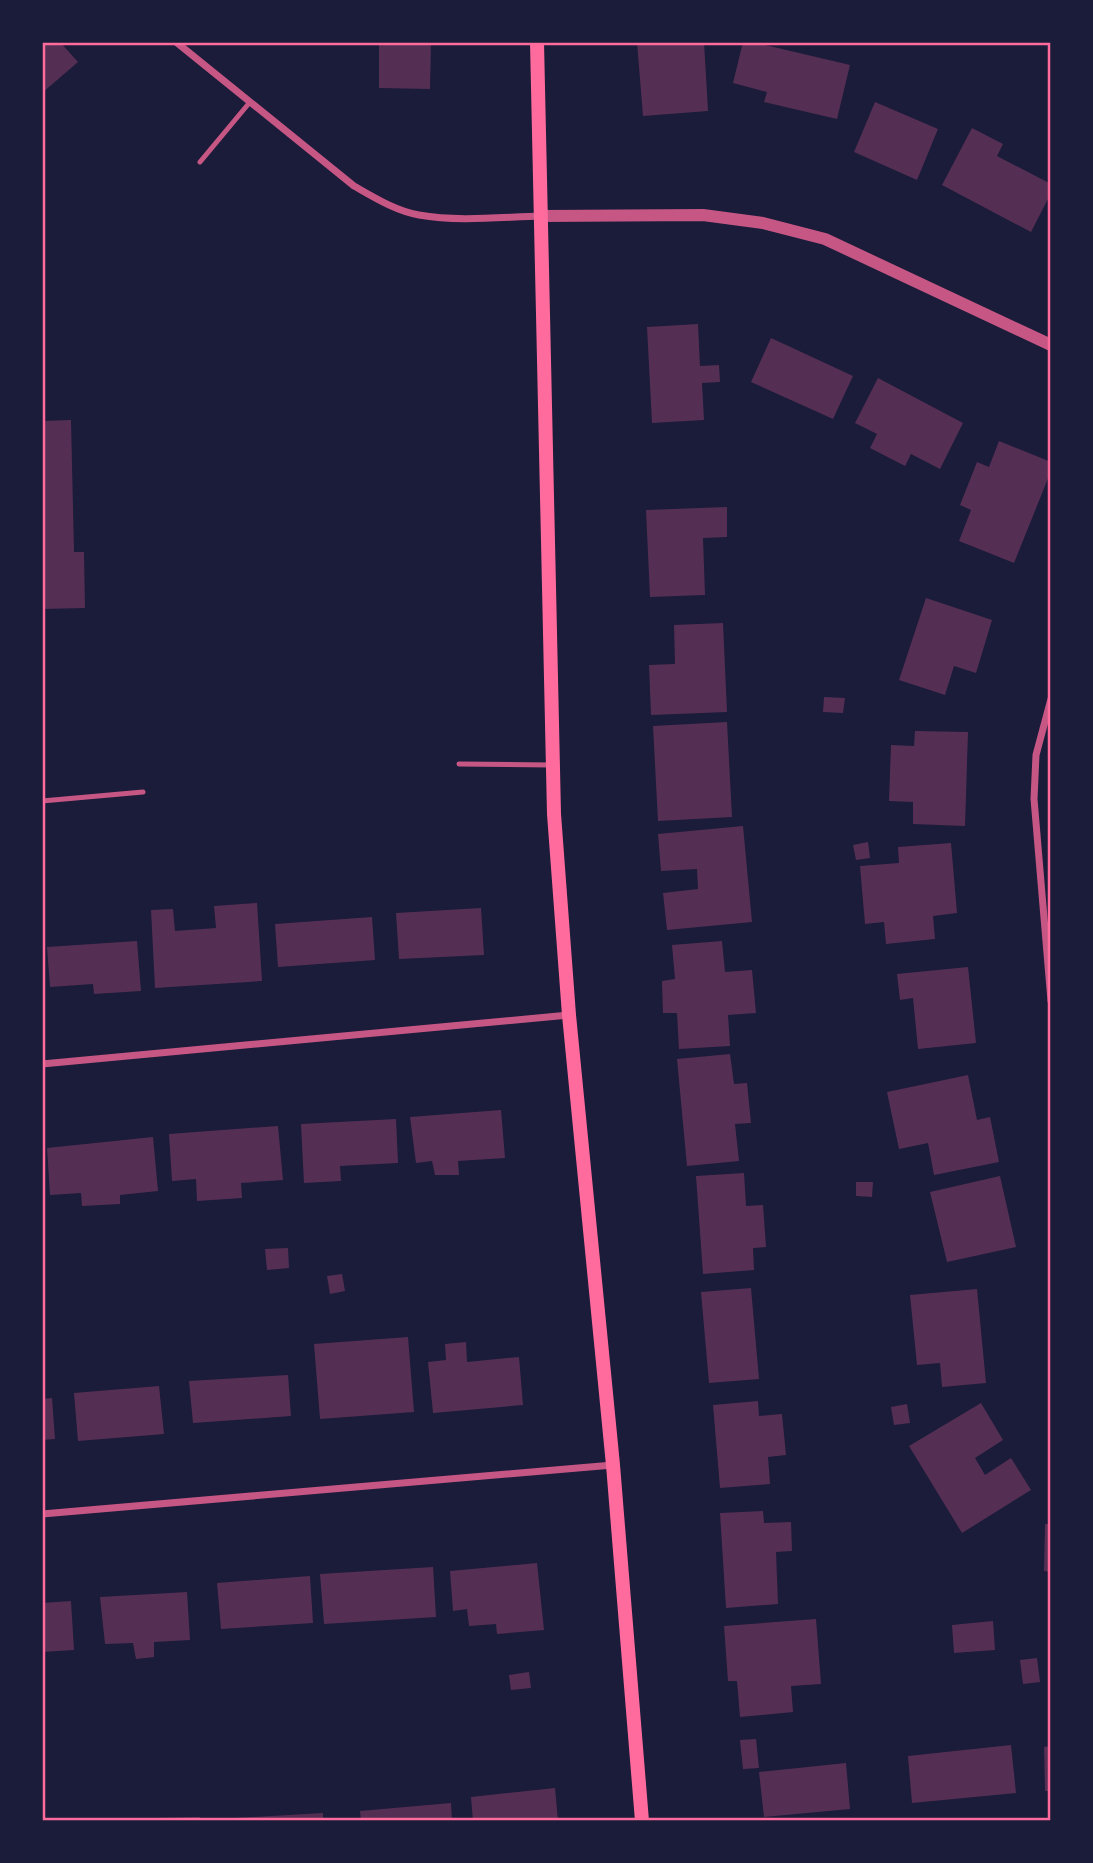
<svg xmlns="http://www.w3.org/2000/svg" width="1093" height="1863" font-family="'Sofia Sans Condensed',sans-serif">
<rect width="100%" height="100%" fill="#1b1b3a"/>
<path fill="#542f53" d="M 42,42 L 60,42 L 78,62 L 42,93 Z
M 379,42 L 431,42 L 430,89 L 379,88 Z
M 637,42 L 704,42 L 708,111 L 643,116 Z
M 743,42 L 753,42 L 850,65 L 837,119 L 764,102 L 767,92 L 733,83 Z
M 875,102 L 938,129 L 917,180 L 854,152 Z
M 972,128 L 1003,144 L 997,156 L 1051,184 L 1051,193 L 1031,232 L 942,185 Z
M 698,324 L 700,366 L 719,365 L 720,382 L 702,383 L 704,420 L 652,423 L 647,327 Z
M 771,338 L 853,376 L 833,419 L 751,382 Z
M 878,378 L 963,423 L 940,469 L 911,454 L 905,466 L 870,448 L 877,434 L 855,423 Z
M 71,420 L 74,552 L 84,552 L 85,608 L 42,609 L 42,421 Z
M 999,441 L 1051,462 L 1051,471 L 1014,563 L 959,541 L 971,510 L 960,505 L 977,462 L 989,467 Z
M 727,507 L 727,537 L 703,538 L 705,595 L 650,597 L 646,510 Z
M 926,598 L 992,620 L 976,673 L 954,666 L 945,695 L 899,680 Z
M 723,623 L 727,712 L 651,715 L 649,665 L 675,664 L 674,625 Z
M 824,697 L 845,698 L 843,713 L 823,712 Z
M 727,722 L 732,817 L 658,821 L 653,726 Z
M 915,731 L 968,732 L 965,826 L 913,824 L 913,802 L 889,801 L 891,745 L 914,746 Z
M 743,826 L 752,922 L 667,930 L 663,893 L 698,889 L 697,869 L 661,871 L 658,834 Z
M 868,842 L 870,858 L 856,860 L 853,845 Z
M 951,843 L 957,913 L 933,916 L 935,939 L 886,944 L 884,922 L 865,924 L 860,866 L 899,863 L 898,847 Z
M 257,903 L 262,981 L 155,988 L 151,910 L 173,909 L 175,931 L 216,928 L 214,906 Z
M 481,908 L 484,955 L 399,959 L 396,913 Z
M 372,917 L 375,960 L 278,967 L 275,924 Z
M 137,941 L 141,991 L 94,994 L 93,984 L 50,987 L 47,947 Z
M 722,941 L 725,972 L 752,970 L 756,1013 L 728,1015 L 730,1046 L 679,1049 L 677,1013 L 663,1013 L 662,981 L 675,979 L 672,945 Z
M 968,967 L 976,1043 L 918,1049 L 913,998 L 900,1000 L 897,974 Z
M 730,1054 L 734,1084 L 747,1083 L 751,1123 L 735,1124 L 739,1161 L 687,1166 L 677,1059 Z
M 968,1075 L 977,1120 L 990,1117 L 999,1162 L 934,1175 L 928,1143 L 899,1149 L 887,1092 Z
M 501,1110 L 505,1158 L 458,1161 L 459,1175 L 435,1175 L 432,1161 L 416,1163 L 410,1117 Z
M 396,1119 L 398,1163 L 340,1166 L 341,1181 L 304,1183 L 301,1124 Z
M 278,1126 L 283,1180 L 241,1183 L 242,1198 L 197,1201 L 196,1179 L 172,1181 L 169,1134 Z
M 153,1137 L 158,1191 L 120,1195 L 120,1204 L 82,1206 L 81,1193 L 50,1195 L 47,1148 Z
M 744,1173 L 746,1206 L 763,1205 L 766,1247 L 753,1248 L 754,1270 L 703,1274 L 696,1176 Z
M 1000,1176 L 1016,1247 L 947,1262 L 930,1192 Z
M 856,1182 L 873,1182 L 872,1197 L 856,1196 Z
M 288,1248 L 289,1268 L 267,1270 L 265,1249 Z
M 342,1274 L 345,1291 L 330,1294 L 327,1276 Z
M 751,1288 L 759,1379 L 709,1383 L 701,1292 Z
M 977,1289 L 986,1383 L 942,1387 L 940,1363 L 917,1365 L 910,1295 Z
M 408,1337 L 414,1412 L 320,1419 L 314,1344 Z
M 466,1342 L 467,1362 L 519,1357 L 523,1405 L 433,1413 L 428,1362 L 446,1360 L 445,1344 Z
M 288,1375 L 291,1416 L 193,1423 L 189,1381 Z
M 159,1386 L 164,1434 L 78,1441 L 74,1393 Z
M 52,1398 L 55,1439 L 42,1440 L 42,1399 Z
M 758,1401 L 759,1416 L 782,1414 L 786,1455 L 768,1457 L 770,1484 L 720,1488 L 713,1405 Z
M 981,1403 L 1003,1440 L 975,1458 L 985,1475 L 1011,1458 L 1031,1490 L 962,1533 L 909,1446 Z
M 907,1404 L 910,1423 L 894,1425 L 891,1407 Z
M 763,1511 L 764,1523 L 791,1522 L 792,1551 L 776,1552 L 778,1604 L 726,1608 L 720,1513 Z
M 1045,1524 L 1051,1524 L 1051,1572 L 1044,1571 Z
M 537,1563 L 544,1630 L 497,1634 L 496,1624 L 469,1626 L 467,1609 L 453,1611 L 450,1571 Z
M 433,1567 L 436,1617 L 324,1624 L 320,1574 Z
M 310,1576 L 313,1623 L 221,1629 L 217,1583 Z
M 187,1592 L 190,1640 L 154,1642 L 154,1657 L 136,1659 L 133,1643 L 105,1644 L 100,1597 Z
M 71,1601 L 74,1650 L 42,1652 L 42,1603 Z
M 816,1619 L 821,1684 L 791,1686 L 793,1712 L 740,1717 L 737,1681 L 728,1681 L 724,1626 Z
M 993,1621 L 995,1650 L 954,1653 L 952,1625 Z
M 1037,1658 L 1040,1682 L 1023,1684 L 1020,1660 Z
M 529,1672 L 531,1688 L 511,1690 L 509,1675 Z
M 756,1739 L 759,1768 L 743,1769 L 740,1740 Z
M 1011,1745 L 1016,1793 L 912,1803 L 908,1756 Z
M 1051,1746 L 1051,1791 L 1045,1791 L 1044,1747 Z
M 846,1763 L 850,1809 L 764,1817 L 759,1772 Z
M 555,1788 L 558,1821 L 473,1821 L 471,1797 Z
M 451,1803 L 452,1821 L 361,1821 L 360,1811 Z
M 323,1813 L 323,1821 L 235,1821 L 235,1818 Z
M 200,1817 L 201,1821 L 112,1821 L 112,1819 Z"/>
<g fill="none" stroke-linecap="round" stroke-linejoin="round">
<path stroke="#c65784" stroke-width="5" d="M 200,162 L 250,102
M 459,764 L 550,765
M 42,801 L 143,792"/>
<path stroke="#c65784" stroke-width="7" d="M 176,42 L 354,186 C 375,198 396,211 419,215 C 459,222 501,217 541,216
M 1051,699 L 1036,755 L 1034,799 L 1051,1001
M 42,1064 L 569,1015
M 42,1514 L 613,1465"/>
<path stroke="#c65784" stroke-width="12" d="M 541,216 L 703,215 L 763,223 L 825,239 L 1051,345"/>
<path stroke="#ff6b9d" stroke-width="14" d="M 537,42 L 554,814 L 569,1015 L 613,1465 L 642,1821"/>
</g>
<rect width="1093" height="1863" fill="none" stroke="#1b1b3a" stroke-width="88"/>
<rect x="44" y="44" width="1005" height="1775" fill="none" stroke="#ff6b9d" stroke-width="2.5"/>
</svg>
